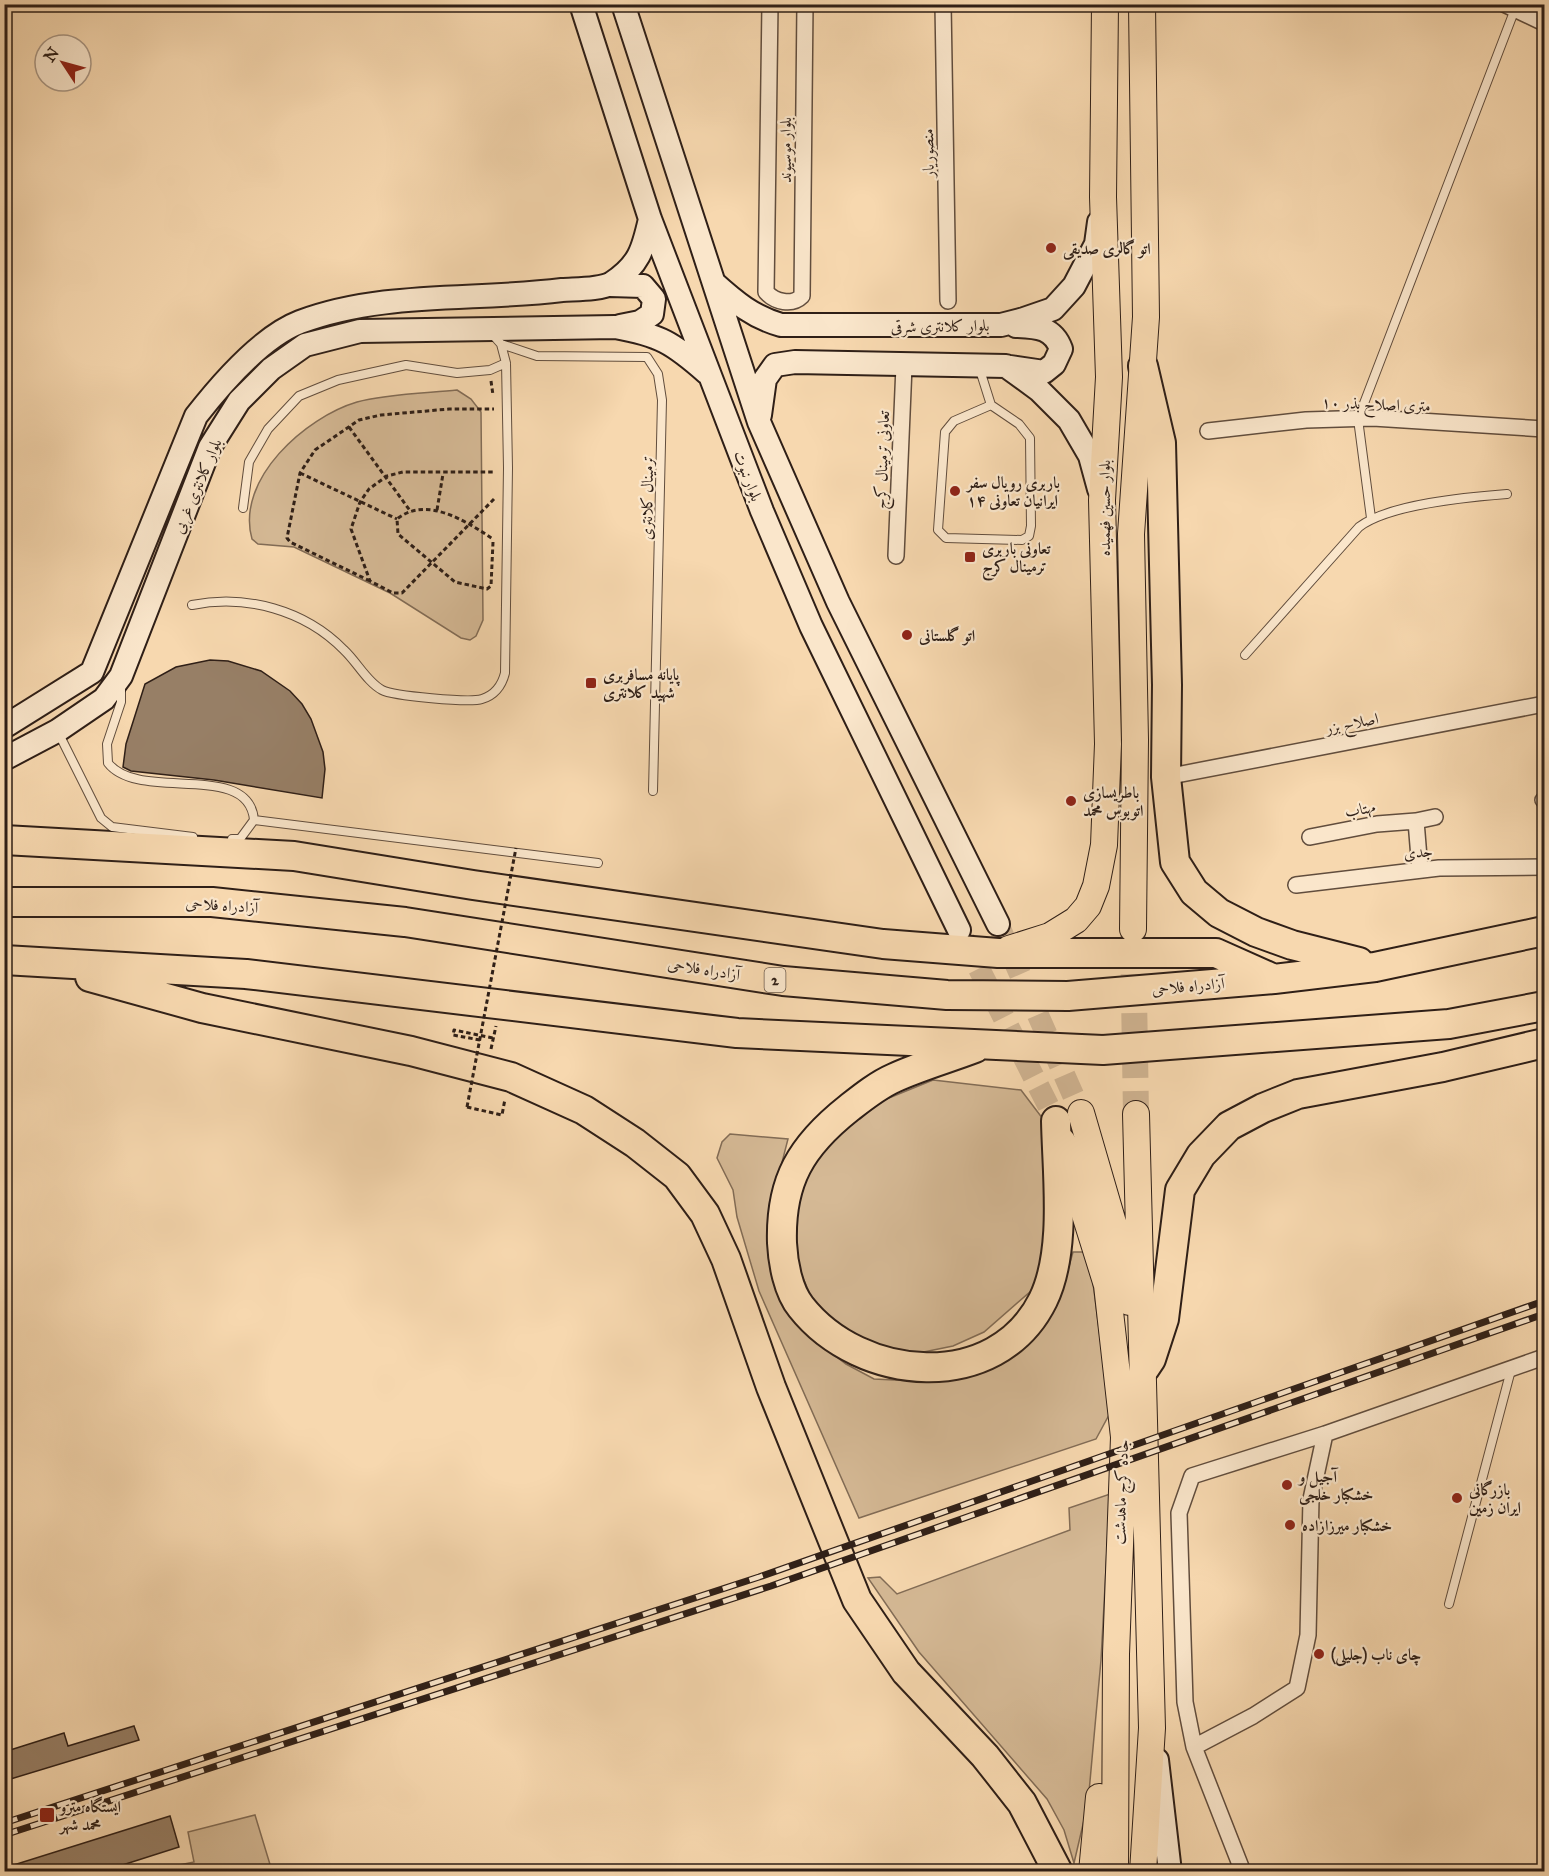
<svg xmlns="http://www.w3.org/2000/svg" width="1549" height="1876" font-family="'IM FELL Great Primer',Amiri,serif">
<rect width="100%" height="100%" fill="#f7d8af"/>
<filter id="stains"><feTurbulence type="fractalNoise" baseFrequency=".00333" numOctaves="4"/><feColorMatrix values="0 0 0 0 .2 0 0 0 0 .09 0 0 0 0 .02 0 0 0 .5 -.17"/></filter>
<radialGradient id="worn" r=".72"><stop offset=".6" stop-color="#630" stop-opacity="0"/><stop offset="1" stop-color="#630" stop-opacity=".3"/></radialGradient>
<path fill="#d5b995" stroke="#826c56" stroke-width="1.5" d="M 457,390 L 471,399 L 481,412 L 483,620 L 476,636 L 470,640 L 461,638 L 390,593 L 294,547 L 258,544 L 252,539 C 235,479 306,417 357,402 C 385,394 428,393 457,390 Z
M 933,1080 L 1021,1090 L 1043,1119 L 1047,1268 L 1031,1291 L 984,1332 L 953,1346 L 904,1356 L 839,1332 L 815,1306 L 797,1264 L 793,1211 L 805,1166 L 857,1111 Z
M 730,1134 L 788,1139 L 769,1213 L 786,1297 L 803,1331 L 846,1364 L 874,1379 L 914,1381 L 955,1374 L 1063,1288 L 1073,1252 L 1084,1252 L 1092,1276 L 1110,1413 L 1096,1439 L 859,1518 L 759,1291 L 737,1217 L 733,1190 L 717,1158 L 722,1142 Z
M 1110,1494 L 1101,1660 L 1088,1803 L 1074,1863 L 1064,1830 L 1047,1799 L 919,1652 L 868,1578 L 880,1577 L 897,1594 L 1070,1530 L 1069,1508 Z
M 255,1815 L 272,1871 L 150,1871 L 194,1862 L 188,1832 Z"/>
<path fill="#977f66" stroke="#2f1f17" stroke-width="1.5" d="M 210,660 L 228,661 L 261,671 L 290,691 L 302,704 L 311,719 L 323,752 L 325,769 L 322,798 L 214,780 L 131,771 L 123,767 L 126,744 L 145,684 L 176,667 Z
M 134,1726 L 139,1740 L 4,1781 L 4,1767 L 11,1765 L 7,1751 L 64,1733 L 68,1746 Z
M 170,1816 L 179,1847 L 110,1869 L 111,1872 L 5,1872 L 4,1868 Z"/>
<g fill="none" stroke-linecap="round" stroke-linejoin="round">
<path stroke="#cfb391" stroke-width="22" stroke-dasharray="22 11" stroke-linecap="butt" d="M 998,924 L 1081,1113
M 964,939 L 1056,1121"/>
<path stroke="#cfb391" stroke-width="26" stroke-dasharray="26 13" stroke-linecap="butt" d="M 1133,935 L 1136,1114"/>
<defs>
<path id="lane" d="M 501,344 L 537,356 L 647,357 L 658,374 L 662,400 L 653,791
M 979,367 L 991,405 L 1019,424 L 1030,438 L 1031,526 L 1029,536 L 1022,540 L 946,538 L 938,530 L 945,432 L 954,421 L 991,405
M 243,508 L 249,462 L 268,429 L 299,396 L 338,380 L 406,365 L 457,373 L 490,370 L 506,363
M 1371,518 L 1358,419 L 1515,9
M 192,605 C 246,594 305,610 344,650 C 357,662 367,682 382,690 C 393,696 470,703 482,699 C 495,695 502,685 505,673 L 508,468 L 506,363 L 501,344 L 492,334
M 1245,655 L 1359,527 C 1389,504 1468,497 1507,494
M 121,684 L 121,702 L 107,744 L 108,763 C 139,803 249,760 254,820 L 240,839 L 232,839
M 58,732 L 101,818 L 112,827 L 193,837
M 254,820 L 598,863
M 1449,1604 L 1511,1370"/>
<path id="street" d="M 770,4 L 766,292 C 775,302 792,306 802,296 L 805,4
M 943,4 L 948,301
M 1504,4 L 1544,23
M 1208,431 L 1306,420 L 1373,418 L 1544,429
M 896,556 L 904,366
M 1166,777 L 1544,704
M 1543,800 L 1544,799
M 1416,821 L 1435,817
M 1310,837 L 1377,824 L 1416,821 L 1420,870
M 1296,885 L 1439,868 L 1544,867
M 1325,1434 L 1544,1357
M 1194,1747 L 1253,1716 L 1297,1688 L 1308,1635 L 1311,1499 L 1325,1434 L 1192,1476 L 1179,1513 L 1185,1702 L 1194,1747 L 1243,1872"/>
<path id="secondary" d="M 581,4 L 650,219 L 762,511 L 811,626 L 959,930
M 623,4 L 759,422 L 838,602 L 998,924
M 714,283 C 735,302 753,317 781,325 L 1001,325 L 1024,319 L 1053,309 L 1074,286 L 1096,244 L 1099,222
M 610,285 L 643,286 L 654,299 L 652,314 L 640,322 L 620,326
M 1010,367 L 1044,372 L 1054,364 L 1061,349 C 1053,327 1037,327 1016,326
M 760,415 L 765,379 L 775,365 L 795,362 L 1006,366 L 1039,390 L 1069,420 L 1090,456 L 1099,489
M 4,727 L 92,672 L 196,416 C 221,384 261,337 300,322 C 382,291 476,301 562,290 C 576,289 600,290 612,283 C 639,265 643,250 650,219
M 4,759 L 57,731 L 104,699 L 121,676 L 210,447 L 239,401 L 271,369 L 305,345 L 360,331 L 615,327 C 660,335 673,343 707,373
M 1157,1760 L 1170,1872"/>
<path id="primary" d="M 1133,929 L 1135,740 L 1131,534 L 1146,317 L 1142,4
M 1009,949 L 1050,936 L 1076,920 L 1088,906 L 1096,886 L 1104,845 L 1108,744 L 1102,500 L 1109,377 L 1103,197 L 1105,4
M 1081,1113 L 1120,1247 L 1129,1302
M 1136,1114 L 1152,1728 L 1143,1872
M 1062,1141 L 1107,1285 L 1124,1437 L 1116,1654 L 1115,1872
M 1092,1872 L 1099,1797"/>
<path id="highway" d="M 1143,366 L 1161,443 L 1167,685 L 1166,777 L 1175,862 L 1194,892 L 1219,913 L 1256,932 L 1292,945 L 1359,962
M 4,840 L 294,856 L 473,885 L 883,944 L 998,953 L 1216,953 L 1272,978
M 4,902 L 212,902 L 405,922 L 783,981 L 947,995 L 1068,996 L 1274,979 L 1375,967 L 1544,931
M 4,960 L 246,974 L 737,1033 L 1103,1050 L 1449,1024 L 1544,1006
M 90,977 L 202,1008 L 411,1051 L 511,1077 L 584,1110 L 635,1143 L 677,1176 L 705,1214 L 726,1259 L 771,1387 L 857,1600 L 906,1672 L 985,1756 L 1022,1803 L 1058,1872
M 975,1048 C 949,1058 920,1066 894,1078 C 878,1085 863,1097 849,1108 C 801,1146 780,1181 782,1243 C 783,1263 788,1291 801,1307 C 860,1382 996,1395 1043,1300 C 1067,1251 1057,1175 1056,1121
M 1145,1368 L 1151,1359 L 1164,1319 L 1180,1190 L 1201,1155 L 1229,1126 L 1263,1108 L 1298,1094 L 1443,1067 L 1544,1043"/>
</defs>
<use href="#lane" stroke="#614d3d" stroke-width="10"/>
<use href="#street" stroke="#614d3d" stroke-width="18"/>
<use href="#secondary" stroke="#2f1f17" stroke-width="26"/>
<use href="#primary" stroke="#2f1f17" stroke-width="28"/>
<use href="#highway" stroke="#2f1f17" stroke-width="32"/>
<path stroke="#2f1f17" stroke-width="3" stroke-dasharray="4.5 3" stroke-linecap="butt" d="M 491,381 L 493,395
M 349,427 L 411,512
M 300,473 L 397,519
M 494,499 L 402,593 L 393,593 L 370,581 L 351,529 L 360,502 L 369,489 L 387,476 L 403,472 L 495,472
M 437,510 L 443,474
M 493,542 L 491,586 L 487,589 L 455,582 L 398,534 L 397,519 C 427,495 467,522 493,539
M 370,581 L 290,542 L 287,538 L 300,473 L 315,450 L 359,420 L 381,415 L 449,409 L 494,409
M 480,1040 L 453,1035 L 454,1030 L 493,1038
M 491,1049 L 496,1026
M 467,1107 L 502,1115 L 505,1099"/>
<use href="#lane" stroke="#fae6cb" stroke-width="8"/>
<use href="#street" stroke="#fae6cb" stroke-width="15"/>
<use href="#secondary" stroke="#fae6cb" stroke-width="22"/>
<use href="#primary" stroke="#f7d8af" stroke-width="26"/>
<use href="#highway" stroke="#f7d8af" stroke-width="28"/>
<defs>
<path id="rail" d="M 4,1823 L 759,1577 L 1544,1301
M 4,1835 L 771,1586 L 1544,1314"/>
</defs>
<use href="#rail" stroke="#2f1f17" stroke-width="7"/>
<use href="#rail" stroke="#fae6cb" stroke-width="4.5" stroke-dasharray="14" stroke-linecap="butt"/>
<path stroke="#2f1f17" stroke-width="3" stroke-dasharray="4.5 3" stroke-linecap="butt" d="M 467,1107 L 516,848"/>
</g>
<g fill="#8f2418" stroke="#fae6cb" stroke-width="2">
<circle cx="1051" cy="248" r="6"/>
<circle cx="955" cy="491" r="6"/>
<rect x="964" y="551" width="12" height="12" rx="3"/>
<circle cx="907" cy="635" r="6"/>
<rect x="585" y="677" width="12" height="12" rx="3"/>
<circle cx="1071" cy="801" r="6"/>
<circle cx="1287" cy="1485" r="6"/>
<circle cx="1457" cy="1498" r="6"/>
<circle cx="1290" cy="1525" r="6"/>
<circle cx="1319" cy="1654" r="6"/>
<rect x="39" y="1807" width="16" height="16" rx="3"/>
</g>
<g text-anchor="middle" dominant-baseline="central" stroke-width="4.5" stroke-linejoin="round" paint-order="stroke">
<rect fill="#fae6cb" stroke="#6c5b4d" stroke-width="1.5" x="764.5" y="968" width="21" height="24" rx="4.5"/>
<g font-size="15" font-weight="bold" fill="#2f1f17">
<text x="775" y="980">2</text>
</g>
<g font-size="16" fill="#2f1f17" stroke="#fae6cb">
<text transform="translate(785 150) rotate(-90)">بلوار موسیوند</text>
<text transform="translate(928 153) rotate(-91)">منصوریار</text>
<text transform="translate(940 326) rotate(-1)">بلوار کلانتری شرقی</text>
<text transform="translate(1376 404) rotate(2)">۱۰ متری اصلاح بذر</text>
<text transform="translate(882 460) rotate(-88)">تعاونی ترمینال کرج</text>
<text transform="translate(748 476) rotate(69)">بلوار نبوت</text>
<text transform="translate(197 486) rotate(-67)">بلوار کلانتری غربی</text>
<text transform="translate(647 498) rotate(-89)">ترمینال کلانتری</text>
<text transform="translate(1104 508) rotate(-90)">بلوار حسین فهمیده</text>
<text transform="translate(1352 723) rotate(-11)">اصلاح بزر</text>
<text transform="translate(1360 809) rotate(-10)">مهتاب</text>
<text transform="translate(1418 852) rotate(-6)">جدی</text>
<text transform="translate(222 905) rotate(4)">آزادراه فلاحی</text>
<text transform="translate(704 969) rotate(9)">آزادراه فلاحی</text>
<text transform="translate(1188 986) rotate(-5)">آزادراه فلاحی</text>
<text transform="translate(1121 1492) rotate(-88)">جاده کرج ماهدشت</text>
</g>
<g font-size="16" font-weight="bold" fill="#2f1f17" stroke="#fae6cb" text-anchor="start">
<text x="1063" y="248">اتو گالری صدیقی</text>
<text x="967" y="482">باربری رویال سفر<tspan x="967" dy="18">ایرانیان تعاونی ۱۴</tspan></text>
<text x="982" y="548">تعاونی باربری<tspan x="982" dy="18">ترمینال کرج</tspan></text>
<text x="919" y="635">اتو گلستانی</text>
<text x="603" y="674">پایانه مسافربری<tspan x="603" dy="18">شهید کلانتری</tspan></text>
<text x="1083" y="792">باطریسازی<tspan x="1083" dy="18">اتوبوس محمد</tspan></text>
<text x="1299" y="1476">آجیل و<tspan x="1299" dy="18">خشکبار خلجی</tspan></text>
<text x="1469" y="1489">بازرگانی<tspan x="1469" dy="18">ایران زمین</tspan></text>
<text x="1302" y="1525">خشکبار میرزازاده</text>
<text x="1331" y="1654">چای ناب (جلیلی)</text>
<text x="60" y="1806">ایستگاه مترو<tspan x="60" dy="18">محمد شهر</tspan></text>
</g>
</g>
<rect width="1549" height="1876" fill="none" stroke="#f7d8af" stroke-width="24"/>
<rect x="6" y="6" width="1537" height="1864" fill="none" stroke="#2f1f17" stroke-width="3"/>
<rect x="12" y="12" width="1525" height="1852" fill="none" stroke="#2f1f17" stroke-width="1.5"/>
<g transform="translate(63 63) rotate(306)"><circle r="28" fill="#fae6cb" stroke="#a99683" stroke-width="1.5"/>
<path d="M0-4.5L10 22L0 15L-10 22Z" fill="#8f2418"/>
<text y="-9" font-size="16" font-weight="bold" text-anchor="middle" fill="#2f1f17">N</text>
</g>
<rect width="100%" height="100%" filter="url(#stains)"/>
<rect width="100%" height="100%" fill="url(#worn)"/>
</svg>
